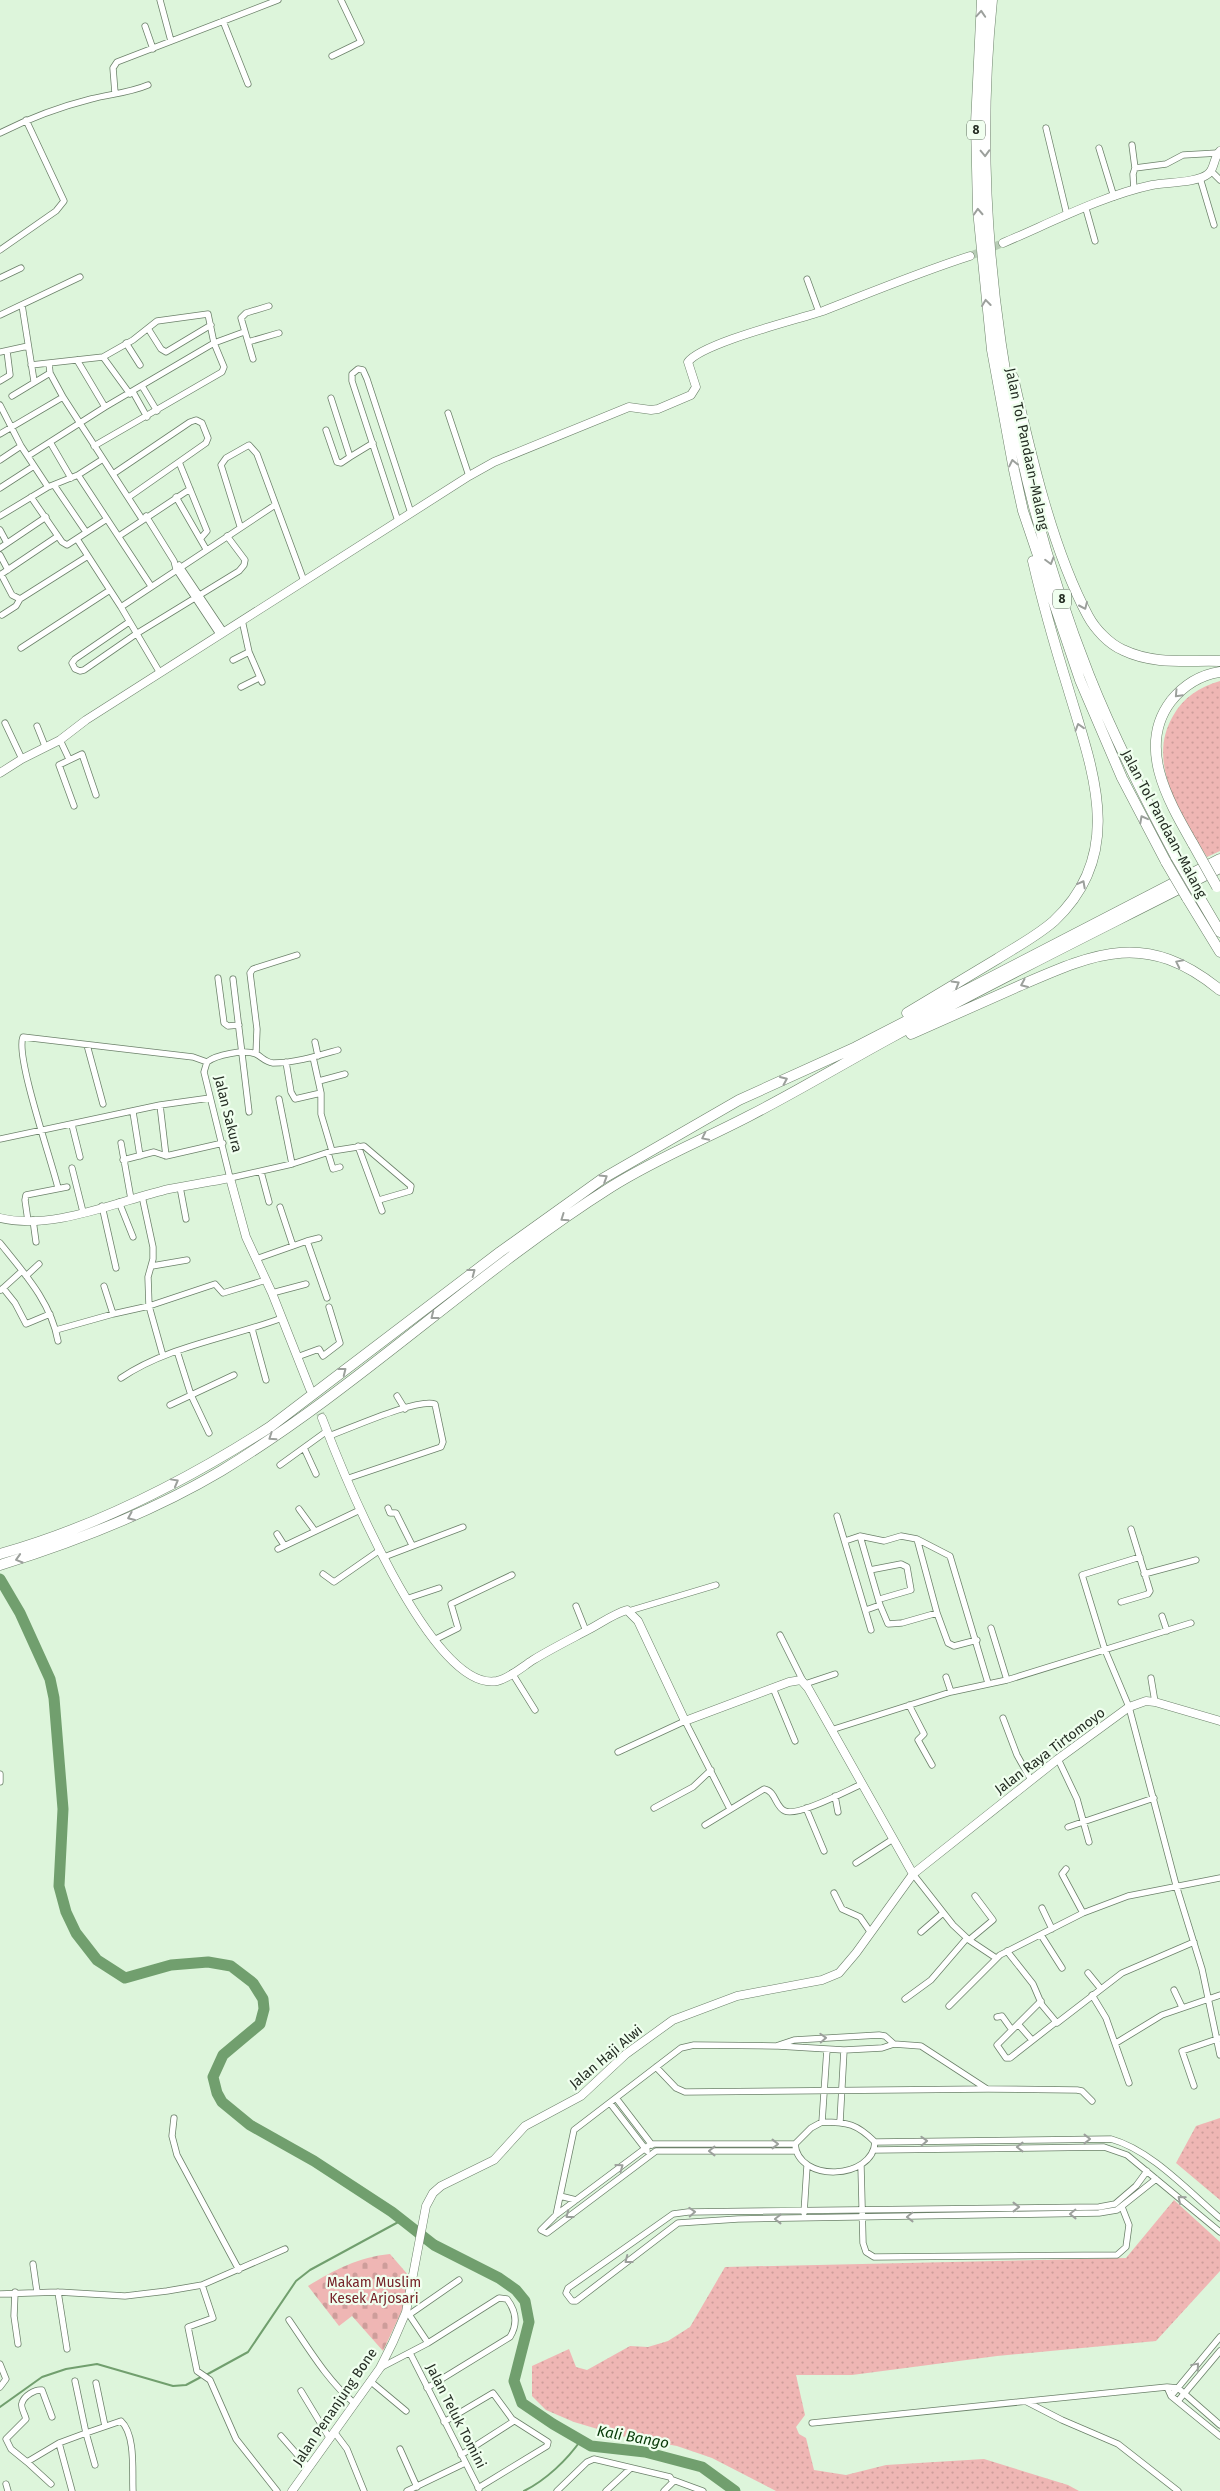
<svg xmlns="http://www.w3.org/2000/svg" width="1220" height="2491" font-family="'Fira Sans',sans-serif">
<defs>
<pattern id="grass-dots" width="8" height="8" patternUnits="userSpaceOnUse" patternTransform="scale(1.25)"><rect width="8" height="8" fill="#efb6b4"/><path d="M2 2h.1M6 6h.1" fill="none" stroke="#cd9d9a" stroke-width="1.8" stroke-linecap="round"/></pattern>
<pattern id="cemetery-stones" width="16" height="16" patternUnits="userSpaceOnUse" patternTransform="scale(1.25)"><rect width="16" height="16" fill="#efb6b4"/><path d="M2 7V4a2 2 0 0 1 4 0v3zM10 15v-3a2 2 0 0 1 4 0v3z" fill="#cd9d9a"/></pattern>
</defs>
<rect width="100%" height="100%" fill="#ddf5db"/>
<path fill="url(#grass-dots)" d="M 1220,681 L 1220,851 L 1207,857 C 1183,818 1145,763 1173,716 C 1183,698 1199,687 1220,681 Z
M 1220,2118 L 1220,2200 L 1176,2163 L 1196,2126 Z
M 1174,2200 L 1220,2242 L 1220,2271 L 1156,2341 L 997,2356 L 852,2375 L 796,2375 L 805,2415 L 796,2427 L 799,2434 L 806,2438 L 814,2470 L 846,2475 L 886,2465 L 984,2459 L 1068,2485 L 1079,2491 L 776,2491 L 712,2458 L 677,2446 L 621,2436 L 574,2422 L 546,2410 L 532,2396 L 532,2366 L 569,2349 L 576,2367 L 587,2370 L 630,2346 L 648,2347 L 668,2341 L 690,2327 L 725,2267 L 1126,2258 Z"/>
<path fill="url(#cemetery-stones)" d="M 390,2254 L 409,2276 L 404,2306 L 383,2351 L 352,2316 L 339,2326 L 308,2286 C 334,2270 359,2257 390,2254 Z"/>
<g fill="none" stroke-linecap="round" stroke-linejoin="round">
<path stroke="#719f6e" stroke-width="2" d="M 206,2375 L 248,2352 L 296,2281 L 310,2270 L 402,2220
M 0,2407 L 42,2377 L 66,2369 L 97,2364 L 173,2386 L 186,2385 L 201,2377
M 524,2491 C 546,2480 567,2460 581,2440"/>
<path stroke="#719f6e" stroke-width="11" d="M 0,1579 L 20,1613 L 50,1679 L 54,1698 L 63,1809 L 59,1886 L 66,1912 L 76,1933 L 97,1960 L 125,1978 L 171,1965 L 208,1962 L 231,1966 L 253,1983 L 263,1999 L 264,2009 L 260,2024 L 223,2055 L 213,2077 L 217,2093 L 222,2102 L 250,2125 L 314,2161 L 392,2212 L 434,2245 L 499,2278 L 516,2290 L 525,2301 L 529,2322 L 514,2381 L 522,2403 L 553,2424 L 591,2446 L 645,2452 L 702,2467 L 735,2491"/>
<path stroke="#b8cdb6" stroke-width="8" stroke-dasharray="8 4" stroke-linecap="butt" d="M 970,256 L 1003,243
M 311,1391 L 322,1418"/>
<defs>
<path id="street" d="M 160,0 L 171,41
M 223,21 L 248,84
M 145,26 L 153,49
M 332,56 L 361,42 L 341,0
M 115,93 L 113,68 L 117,62 L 278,0
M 1046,128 L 1067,215
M 0,133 C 30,118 59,107 91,99 C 110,94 129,93 148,85
M 1132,145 L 1135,168 L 1133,174 L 1134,190
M 1099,148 L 1114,197
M 1135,168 L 1166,164 L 1183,155 L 1218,153
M 1211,171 L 1220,180
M 1200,178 L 1214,225
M 1086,209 L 1095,241
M 0,250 L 56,211 L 64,201 L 26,120
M 0,278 L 21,268
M 807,279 L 819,312
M 22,305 L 34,381
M 0,315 L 80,277
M 149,330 L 161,349 L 166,352 L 211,325
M 248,342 L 279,333
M 126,343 L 140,365
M 0,352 L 28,346
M 103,357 L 130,394
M 253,359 L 241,318 L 246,313 L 269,306
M 77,360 L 105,407
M 49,363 L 50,373 L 63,397 L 142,519
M 31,365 L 103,357 L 133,340 L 157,321 L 208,314 L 214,343 L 224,367 L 222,372 L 94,446
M 0,381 L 10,375 L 7,351
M 142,386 L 157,411
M 133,392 L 147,417
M 12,396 L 50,373
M 331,398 L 350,457 L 373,443
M 0,405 L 21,446 L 48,487
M 448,413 L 469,476
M 326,430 L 337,462 L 341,463 L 350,457
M 0,434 L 63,397
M 50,442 L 71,478
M 28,456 L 105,407 L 214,343 L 244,332
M 0,460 L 21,446
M 179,462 L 207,531 L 201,538
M 113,474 L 190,422 L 196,420 L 202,423 L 208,438 L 206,443 L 129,497
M 78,475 L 151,586
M 54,485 L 86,532
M 0,488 L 34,466
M 31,497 L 62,542 L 67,545 L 107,519
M 176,497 L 206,549
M 0,516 L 48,487 L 78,475 L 103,459
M 146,516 L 174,561 L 176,569 L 219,634
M 398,521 L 352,381 L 352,374 L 358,369 L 363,370 L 367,379 L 411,513
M 240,526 L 221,465 L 226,458 L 249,445 L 257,454 L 304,581
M 0,530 L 7,543
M 119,536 L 190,489
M 77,539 L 121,607 L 160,673
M 0,548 L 46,517
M 0,555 L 8,570
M 179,565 L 224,632
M 1,574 L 12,595 L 20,599 L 88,556
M 0,575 L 58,536
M 121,607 L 275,505
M 2,615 L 16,606 L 20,599
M 242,620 L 249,652 L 262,682
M 129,622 L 75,659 L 72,663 L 75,669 L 80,671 L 84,670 L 136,634 L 239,571 L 244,565 L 245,560 L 227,536
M 21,648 L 110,590
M 233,660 L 249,652
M 241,687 L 259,678
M 5,723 L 22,759
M 37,726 L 45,746
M 60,740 L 69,759
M 74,806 L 59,765 L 82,754 L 96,795
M 218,978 L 224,1023 L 228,1026 L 239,1025
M 233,979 L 249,1112
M 315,1042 L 318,1056
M 87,1045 L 103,1104
M 338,1050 C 317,1056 295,1063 273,1063 C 265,1062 262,1057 256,1054 C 244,1049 216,1055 207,1062 L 204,1072 L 230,1178 L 292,1164 L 332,1151 L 364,1146 L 411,1186 L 410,1191 L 379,1200
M 256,1054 L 257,1029 L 250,973 L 253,969 L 297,955
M 313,1057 L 321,1093 L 321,1114 L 332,1151
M 286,1062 L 291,1092 L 295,1099 L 321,1093
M 319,1081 L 345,1074
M 279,1099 L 292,1164
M 160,1105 L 166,1156
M 133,1112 L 140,1156
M 72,1125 L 80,1157
M 0,1139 L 160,1105 L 210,1098
M 121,1143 L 131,1199
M 358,1146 L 382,1211
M 328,1153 L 333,1169 L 340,1167
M 123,1160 L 154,1152 L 166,1156 L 223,1143
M 72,1168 L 83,1212
M 261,1172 L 269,1202
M 180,1187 L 186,1219
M 58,1188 C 52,1162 15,1056 23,1037 L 193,1057 L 207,1062
M 142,1196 L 153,1247 L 153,1259 L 148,1277 L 149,1306 L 163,1356
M 119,1202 L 133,1237
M 102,1206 L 116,1268
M 280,1207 L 293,1246
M 33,1220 L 36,1242
M 28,1221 L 25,1200 L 26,1195 L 67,1187
M 307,1241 L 319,1238
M 0,1243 C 24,1273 51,1302 58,1341
M 256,1259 L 307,1241 L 327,1298
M 152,1266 L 187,1260
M 26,1276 L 39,1264
M 104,1286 L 113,1314
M 3,1288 L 15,1303 L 26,1324 L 50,1314
M 1,1290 L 22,1271
M 272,1293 L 306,1284
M 252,1329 L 266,1380
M 56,1330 L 113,1314 L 149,1306 L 215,1284 L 223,1293 L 266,1280
M 177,1351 L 191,1395 L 209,1433
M 297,1357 L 319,1349 L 323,1356 L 340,1343 L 329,1307
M 121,1378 C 168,1346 229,1338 282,1318
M 397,1396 L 405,1409
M 170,1405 L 234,1375
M 329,1436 C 349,1429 417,1398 435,1404 L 443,1442 L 441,1447 L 346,1479
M 304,1448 L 316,1474
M 280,1465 L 327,1431
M 388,1508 L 390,1513 L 396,1513 L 412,1545
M 299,1509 L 315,1531
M 837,1516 L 871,1630
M 277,1534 L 284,1545
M 860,1536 L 880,1605 L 888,1624 L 902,1623 L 937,1613
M 917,1539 L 937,1613 L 948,1643 L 954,1646 L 977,1640
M 845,1541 L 860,1536 L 884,1541 L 901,1536 L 917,1539 L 950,1556 L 988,1683
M 278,1549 L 360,1510
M 384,1557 L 463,1527
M 1140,1557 L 1082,1575 L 1105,1650 L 1129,1707 L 1176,1885 L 1202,1969 L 1220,2055
M 870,1570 L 901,1564 L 907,1567 L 911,1590 L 880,1599
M 323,1574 L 334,1582 L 380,1550
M 1144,1574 L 1196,1560
M 406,1599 L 439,1588
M 1121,1602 L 1148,1594 L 1150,1591 L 1131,1529
M 576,1606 L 586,1631
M 866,1610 L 880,1605
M 629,1611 L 716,1585
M 1162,1616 L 1167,1631
M 991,1628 L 1007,1680
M 780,1635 L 803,1681
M 434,1640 L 458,1628 L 451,1604 L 512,1575
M 512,1673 L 535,1710
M 946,1677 L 951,1692
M 1151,1678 L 1155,1702
M 805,1684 L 835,1674
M 773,1688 L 795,1741
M 909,1705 L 924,1734 L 918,1740 L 932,1765
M 1003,1718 L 1017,1755 L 1031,1780
M 831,1730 L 951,1692 L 1007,1680 L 1191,1623
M 618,1752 L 685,1721 L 730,1809
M 1058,1759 L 1077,1799 L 1089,1842
M 0,1774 L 0,1782
M 835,1796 L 838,1812
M 654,1808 L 693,1787 L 711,1770
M 806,1808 L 824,1851
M 705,1825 L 764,1789 C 776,1791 775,1807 785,1811 C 798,1817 848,1790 862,1784
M 1068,1827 L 1154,1798
M 856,1863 L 893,1839
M 1066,1869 L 1062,1874 L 1083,1913
M 913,1874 L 953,1925 L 969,1940 L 996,1958
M 834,1893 L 842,1909 L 860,1917 L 871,1933
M 1042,1908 L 1052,1929
M 921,1932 L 943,1913
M 1041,1935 L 1062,1968
M 969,1940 L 993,1920 L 975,1896
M 1007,1951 L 1033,1984 L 1042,2005 L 1057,2023 L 1122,1973 L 1194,1942
M 1088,1973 L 1101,1989
M 1174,1990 L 1182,2007
M 1092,1995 L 1106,2018 L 1129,2083
M 905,1999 L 931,1980 L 967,1938
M 1041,2001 L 997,2045 L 1006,2058 L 1010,2058 L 1056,2022
M 949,2006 L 1000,1955 L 1083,1913 L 1128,1896 L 1220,1878
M 997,2017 L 1002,2016 L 1012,2030
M 1018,2024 L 1032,2040
M 1116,2043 L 1162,2015 L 1220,1995
M 778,2046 L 844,2050 L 882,2048 L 894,2044 L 921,2046 L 987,2089
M 656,2067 L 676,2088 L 685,2092 L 988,2089 L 1077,2090 L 1082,2091 L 1092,2101
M 1194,2086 L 1182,2051 L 1220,2038
M 616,2098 L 652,2145
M 610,2103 L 647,2151
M 174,2118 L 172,2136 L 177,2155 L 239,2270
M 822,2122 C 848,2122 857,2124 875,2142 C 873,2180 798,2183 795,2144 L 811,2128 Z
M 822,2122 L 827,2049
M 840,2122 L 844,2050
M 875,2142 L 1111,2139 C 1151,2150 1188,2191 1220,2218
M 795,2144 L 651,2144 L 556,2215 L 541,2230 L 547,2233 L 656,2151 L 795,2151
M 875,2150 L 1104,2147 L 1127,2155 L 1220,2232
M 861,2166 L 863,2243 L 866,2252 L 874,2257 L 1117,2255 L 1126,2247 L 1129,2225 L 1122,2207
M 1147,2171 L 1136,2186 L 1115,2204 L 1099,2207 L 688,2212 L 673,2214 L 568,2288 L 566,2293 L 572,2301 L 576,2301 L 678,2223 L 738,2219 L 1099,2213 L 1117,2210 L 1156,2179
M 560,2196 L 576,2200
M 804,2213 L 807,2166
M 556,2215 L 574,2130 L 681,2048 L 694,2045 L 776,2046 L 794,2040 L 879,2035 L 885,2036 L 894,2044
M 33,2264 L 37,2292
M 202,2285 L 213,2318 L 188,2327 L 197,2371 L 210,2380 L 236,2439 L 277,2491
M 15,2292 L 14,2316 L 18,2344
M 58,2292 L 67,2349
M 0,2294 L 58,2292 L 125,2296 L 167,2291 L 202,2285 L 285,2249
M 408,2313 L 428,2343
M 410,2314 L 459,2280
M 289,2320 C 309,2349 327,2380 354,2403
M 410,2353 L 479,2489
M 0,2364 L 6,2379 L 0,2387
M 380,2368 L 428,2343 L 499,2298 L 507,2299 C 516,2311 518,2324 510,2337 L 427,2388
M 370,2381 L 406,2411
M 96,2383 L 105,2426
M 301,2391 L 330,2439
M 1171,2396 L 1220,2337
M 1178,2401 L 1220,2351
M 1027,2402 L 1062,2420 L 1118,2444 L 1178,2491
M 444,2422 L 493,2393 L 512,2419 L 548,2442 L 547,2446 L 478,2488
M 812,2423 L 1167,2387
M 1220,2425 L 1178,2388 L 1167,2387 L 1171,2396 L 1220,2436
M 335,2433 L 347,2449 L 364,2491
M 281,2436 L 309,2468
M 400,2449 L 417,2487
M 461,2455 L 514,2421
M 27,2462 L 11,2449 L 6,2439 L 26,2419 C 25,2414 20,2407 22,2403 C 24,2396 35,2389 42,2390 L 52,2417
M 95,2465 L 86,2433 L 121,2421 C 136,2435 132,2472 133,2491
M 673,2480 L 703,2491
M 6,2484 L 8,2491
M 51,2484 L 27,2462 L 59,2443
M 72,2491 L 59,2443 L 86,2433 L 75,2381
M 407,2491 L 465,2463
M 557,2491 L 587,2462 L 594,2459 L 670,2477 L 673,2482 L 664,2491
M 606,2491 L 631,2468"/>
<path id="secondary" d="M 1003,243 C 1048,224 1104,195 1152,185 C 1167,182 1197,183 1208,174 C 1215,169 1213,158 1220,151
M 0,773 L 22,759 L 60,740 L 86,720 L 469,476 L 494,462 L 629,407 L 651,410 L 658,409 L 691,395 L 696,387 L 688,362 C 702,343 796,320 823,311 C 872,292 920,272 970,256
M 0,1218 C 52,1231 118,1201 169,1189 C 189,1185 210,1182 230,1178 L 246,1237 L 272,1293 L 310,1389
M 322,1418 C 341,1468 431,1694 497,1681 C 510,1678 522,1667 533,1660 C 551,1649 569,1640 586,1631 C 600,1624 613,1614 627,1610 L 638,1621 L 685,1721 L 789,1682 L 801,1680 L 808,1688 L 913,1874
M 292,2491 L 380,2368 L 393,2342 L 406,2312 L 426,2206 L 433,2193 L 441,2186 L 494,2160 L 525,2126 L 581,2096 L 626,2054 L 673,2020 L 737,1996 L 822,1980 L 839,1973 L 856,1953 L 913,1874 L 1058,1759 L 1129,1707 L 1146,1701 L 1155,1702 L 1220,1721"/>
<path id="highway" d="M 982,0 L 976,123 L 978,210 L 992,350 L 1014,470 L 1023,511 L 1080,680 L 1122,778 L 1166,862
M 992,0 C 969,225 1006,465 1089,675 C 1114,738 1144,797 1176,857
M 1013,377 C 1030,452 1052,549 1088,616 C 1095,629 1109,644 1123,650 C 1154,665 1187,660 1220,661
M 1193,844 C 1169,802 1136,747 1171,701 C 1184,685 1200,675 1220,672
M 1197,893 L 1220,932
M 1187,898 L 1220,952
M 907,1013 C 937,995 967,977 997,959 C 1016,947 1037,936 1054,921 C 1127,853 1092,769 1068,688 C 1055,646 1043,604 1033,561
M 911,1034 C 947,1018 983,1002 1019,986 C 1097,952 1146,930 1220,990
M 0,1554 C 96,1527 186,1481 270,1427 L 500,1252 L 602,1179 L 739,1100 L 856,1047 L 1220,859
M 0,1565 C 77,1541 152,1512 221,1471 C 359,1387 475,1273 611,1187 C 655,1159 703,1140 749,1116 C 798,1091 844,1063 892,1037 C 1000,978 1111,924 1220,868"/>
</defs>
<use href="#street" stroke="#6c816a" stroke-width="7"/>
<use href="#secondary" stroke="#6c816a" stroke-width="9"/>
<use href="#highway" stroke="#6c816a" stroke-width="11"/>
<use href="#street" stroke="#fff" stroke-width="5.5"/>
<use href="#secondary" stroke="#fff" stroke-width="8"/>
<use href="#highway" stroke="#fff" stroke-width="10"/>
<defs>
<path id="highway-bridge" d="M 1193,844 L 1217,887
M 1176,857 L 1197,893
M 1166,862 L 1187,898"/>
</defs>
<use href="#highway-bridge" stroke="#6c816a" stroke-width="11" stroke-linecap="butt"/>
<use href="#highway-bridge" stroke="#fff" stroke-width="10"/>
</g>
<defs><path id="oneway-chevron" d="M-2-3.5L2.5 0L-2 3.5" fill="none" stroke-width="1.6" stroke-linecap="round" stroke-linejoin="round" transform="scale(1.25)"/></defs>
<g stroke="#9ca09c">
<use href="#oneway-chevron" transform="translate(981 14) rotate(-86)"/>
<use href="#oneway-chevron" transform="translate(985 153) rotate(88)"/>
<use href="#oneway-chevron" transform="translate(978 212) rotate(-93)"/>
<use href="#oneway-chevron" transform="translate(986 303) rotate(-97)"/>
<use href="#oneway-chevron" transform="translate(1013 463) rotate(-102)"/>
<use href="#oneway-chevron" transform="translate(1050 561) rotate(74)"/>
<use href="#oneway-chevron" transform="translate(1084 606) rotate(66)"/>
<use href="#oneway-chevron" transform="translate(1178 694) rotate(133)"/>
<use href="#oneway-chevron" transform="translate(1079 727) rotate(-107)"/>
<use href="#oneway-chevron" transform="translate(1143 819) rotate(-118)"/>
<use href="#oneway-chevron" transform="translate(1082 884) rotate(-62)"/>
<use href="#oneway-chevron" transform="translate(1179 963) rotate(-154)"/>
<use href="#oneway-chevron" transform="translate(956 984) rotate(-31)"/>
<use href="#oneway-chevron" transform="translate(1024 984) rotate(156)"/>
<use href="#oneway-chevron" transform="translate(784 1080) rotate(-24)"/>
<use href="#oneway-chevron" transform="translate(705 1137) rotate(154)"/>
<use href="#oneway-chevron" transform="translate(604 1178) rotate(-32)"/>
<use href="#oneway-chevron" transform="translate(564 1218) rotate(145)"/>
<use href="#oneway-chevron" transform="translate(472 1272) rotate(-37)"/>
<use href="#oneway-chevron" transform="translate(434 1316) rotate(142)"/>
<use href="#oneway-chevron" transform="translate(343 1371) rotate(-38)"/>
<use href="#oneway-chevron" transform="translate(272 1437) rotate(146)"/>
<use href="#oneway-chevron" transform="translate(175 1482) rotate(-29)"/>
<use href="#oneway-chevron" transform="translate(131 1517) rotate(157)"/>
<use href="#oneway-chevron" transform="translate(19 1559) rotate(163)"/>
<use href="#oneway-chevron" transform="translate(823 2038) rotate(-3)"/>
<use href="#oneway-chevron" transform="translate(1087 2139)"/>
<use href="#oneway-chevron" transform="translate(924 2141) rotate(-2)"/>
<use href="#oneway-chevron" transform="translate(775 2144)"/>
<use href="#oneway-chevron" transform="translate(1020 2147) rotate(-180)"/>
<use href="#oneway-chevron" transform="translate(712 2151) rotate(180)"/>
<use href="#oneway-chevron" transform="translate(620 2167) rotate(-36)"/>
<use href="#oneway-chevron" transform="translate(1181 2199) rotate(-140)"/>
<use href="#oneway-chevron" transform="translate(1016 2207)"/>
<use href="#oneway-chevron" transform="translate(692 2212) rotate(-3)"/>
<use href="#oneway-chevron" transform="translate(1073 2214) rotate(179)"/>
<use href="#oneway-chevron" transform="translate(569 2215) rotate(143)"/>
<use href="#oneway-chevron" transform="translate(910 2217) rotate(179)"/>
<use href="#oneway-chevron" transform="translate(778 2219) rotate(180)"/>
<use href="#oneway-chevron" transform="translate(628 2260) rotate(142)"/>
<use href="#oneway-chevron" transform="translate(1196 2366) rotate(-50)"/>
</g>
<g text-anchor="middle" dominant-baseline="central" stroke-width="4.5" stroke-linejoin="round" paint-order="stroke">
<g fill="#f0ffef" stroke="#616c60" stroke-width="1">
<rect x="967" y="120.5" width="18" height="19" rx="4"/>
<rect x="1053" y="589.5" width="18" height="19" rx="4"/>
</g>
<g font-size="12" font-weight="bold" fill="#242d23">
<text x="976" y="130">8</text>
<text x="1062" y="599">8</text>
</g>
<g font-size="14" fill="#242d23" stroke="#f0ffef">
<text transform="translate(1027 449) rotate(78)">Jalan Tol Pandaan–Malang</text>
<text transform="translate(1164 824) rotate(62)">Jalan Tol Pandaan–Malang</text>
<text transform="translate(228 1114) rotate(76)">Jalan Sakura</text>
<text transform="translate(1050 1751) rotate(-37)">Jalan Raya Tirtomoyo</text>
<text transform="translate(606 2057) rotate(-40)">Jalan Haji Alwi</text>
<text transform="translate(335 2407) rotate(-56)">Jalan Penanjung Bone</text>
<text transform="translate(456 2416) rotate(63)">Jalan Teluk Tomini</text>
</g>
<g font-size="14" fill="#762329" stroke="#f0ffef">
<text x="374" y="2282">Makam Muslim<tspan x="374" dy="16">Kesek Arjosari</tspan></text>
</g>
<g font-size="15" font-style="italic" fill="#063907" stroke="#f0ffef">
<text transform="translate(633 2437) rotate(10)">Kali Bango</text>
</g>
</g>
</svg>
